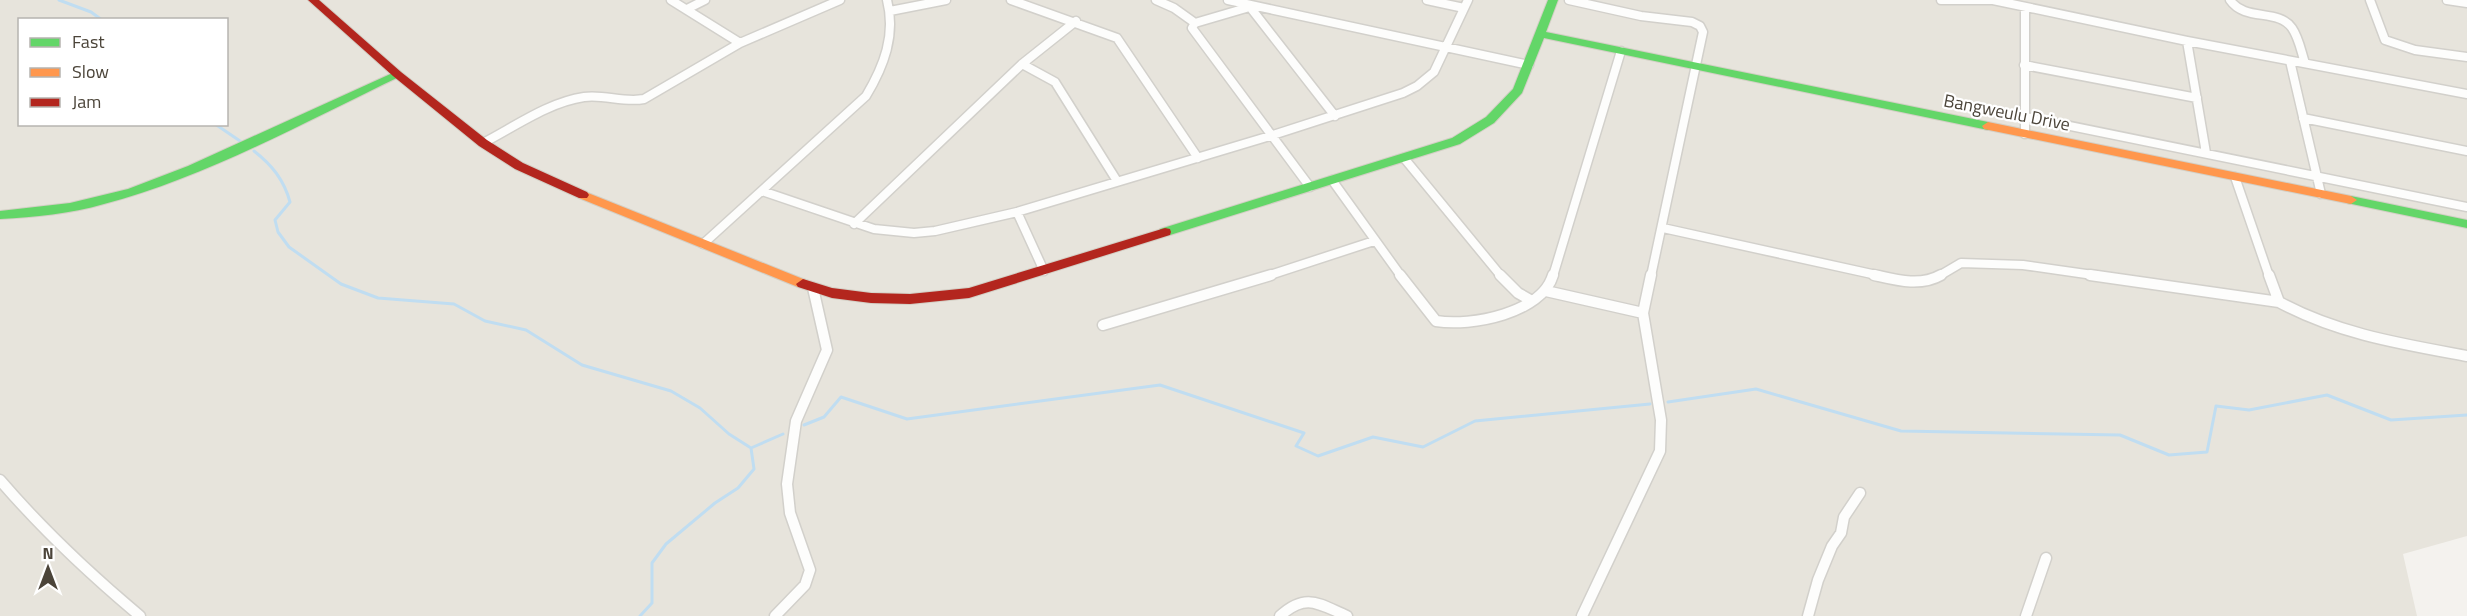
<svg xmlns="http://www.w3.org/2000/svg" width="2467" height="616" font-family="'Titillium Web',sans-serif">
<rect width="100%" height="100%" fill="#f4f2ee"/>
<path fill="#e7e4dc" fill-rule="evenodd" d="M 0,0 L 2467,0 L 2467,536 L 2403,554 L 2417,616 L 0,616 ZM 20,20 L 226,20 L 226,124 L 20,124 Z"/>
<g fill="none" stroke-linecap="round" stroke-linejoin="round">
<path stroke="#c0ddf1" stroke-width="3" d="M 59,0 L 91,12 L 102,20
M 215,124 L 240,141
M 254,151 C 272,165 284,180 290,202 L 275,220 L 278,232 L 289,247 L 341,284 L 378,298 L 454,304 L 485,321 L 526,330 L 582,365 L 671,391 L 700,408 L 729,434 L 751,448 L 783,434
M 1668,402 L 1756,389 L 1901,431 L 2120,435 L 2169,455 L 2207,452 L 2216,406 L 2249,410 L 2327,395 L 2391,420 L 2467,415
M 804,425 L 824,417 L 841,397 L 907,419 L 1160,385 L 1304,433 L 1296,446 L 1318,456 L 1373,437 L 1423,447 L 1475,421 L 1650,404
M 640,616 L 652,603 L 652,563 L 666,544 L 715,503 L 738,488 L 754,469 L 751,448"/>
<defs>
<path id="street-far1" d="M 671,0 L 740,43
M 1011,0 L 1117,38 L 1198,158
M 1156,0 L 1174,8 L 1195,23
M 1228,0 L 1529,65
M 1427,0 L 1464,8
M 1569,0 L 1641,16 L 1692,22 L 1700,26 L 1703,32 L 1651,276
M 1941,0 L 1994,0
M 1993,0 L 2187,41 L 2467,94
M 2230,0 C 2245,22 2278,8 2292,28 C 2299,38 2301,51 2305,63
M 2370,0 L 2385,40 L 2415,50 L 2467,57
M 2447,0 L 2467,3
M 1250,7 L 1335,116
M 687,9 L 705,0
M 2025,9 L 2025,134
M 890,11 L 946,0
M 1195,23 L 1192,28 L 1310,187
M 1195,23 L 1253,6
M 2187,41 L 2206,153
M 2290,61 L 2321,194
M 1022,64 L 1055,82 L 1117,181
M 2024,65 L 2197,98
M 2026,117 L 2467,207
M 2303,118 L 2467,151
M 483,143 C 514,127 549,102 584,97 C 604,94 624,103 644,99 L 740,43 L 840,0
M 1404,158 L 1501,276
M 2235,177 L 2269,276
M 1332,180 L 1401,276
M 762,191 L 874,229 L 914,233 L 935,231 L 1017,212 L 1270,136 L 1403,93 L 1417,86 L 1434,72 L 1468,0
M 1017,212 L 1044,271
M 854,224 L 1022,64 L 1076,21
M 1663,228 L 1881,276
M 703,244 L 866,96 C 884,66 896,35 887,0
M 1267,276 L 1374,241
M 1553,276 L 1621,51
M 1939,276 L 1961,263 L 2023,265 L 2100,276"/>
<path id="street" d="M 1400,275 L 1436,321 C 1471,327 1542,313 1553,275
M 1500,275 L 1518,293 L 1532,301
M 1874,275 C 1896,280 1920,287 1941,275
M 2090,275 L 2279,302 C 2338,334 2402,344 2467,356
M 2269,275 L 2279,302
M 1546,291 L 1643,313 L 1651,275
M 1103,325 L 1271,275
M 0,480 C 42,529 91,575 140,616
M 775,616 L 805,585 L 810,570 L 790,513 L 787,484 L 796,421 L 827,350 L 813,288
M 1280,616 C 1306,592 1319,604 1347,616
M 1582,616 L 1660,451 L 1661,420 L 1643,313
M 1808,616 L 1818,580 L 1832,546 L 1841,533 L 1844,517 L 1860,493
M 2026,616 L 2046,558"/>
<path id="fast" d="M 1548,0 L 1558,0 L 1546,32 L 1988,122 L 1994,126 L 1988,130 L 1544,38 L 1522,93 L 1494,123 L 1460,144 L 1170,235 L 1160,235 L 1159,232 L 1160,229 L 1452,138 L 1486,117 L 1513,89 Z
M 397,71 L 401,72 L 401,76 C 307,121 204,178 104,204 C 70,214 35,217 0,219 L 0,211 L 70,203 L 128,189 L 188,166 Z
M 2351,196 L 2467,220 L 2467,228 L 2347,203 L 2345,200 Z"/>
<path id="slow" d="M 1988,122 L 2351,196 L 2357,200 L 2351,204 L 1984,129 L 1982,126 Z
M 583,191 L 808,281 L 810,284 L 808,287 L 798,287 L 579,198 L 577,195 Z"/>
<path id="jam" d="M 308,0 L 319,0 L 401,72 L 487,140 L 523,163 L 587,192 L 589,195 L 587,198 L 579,198 L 515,169 L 479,146 L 393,76 Z
M 1165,228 L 1170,229 L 1171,232 L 1170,235 L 969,298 L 910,304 L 871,303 L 832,298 L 798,287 L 796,284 L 803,279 L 832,288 L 871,293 L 910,294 L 969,288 Z"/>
</defs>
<use href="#street-far1" stroke="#d2d0cb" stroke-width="11"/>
<use href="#street" stroke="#d2d0cb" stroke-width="13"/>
<use href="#fast" stroke="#d3cfc5" stroke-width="2"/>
<use href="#slow" stroke="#d3cfc5" stroke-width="2"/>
<use href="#jam" stroke="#d3cfc5" stroke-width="2"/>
<use href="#street-far1" stroke="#fdfdfc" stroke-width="8"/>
<use href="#street" stroke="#fdfdfc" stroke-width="10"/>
<use href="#fast" fill="#63d668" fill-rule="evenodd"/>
<use href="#slow" fill="#ff974d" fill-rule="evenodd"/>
<use href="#jam" fill="#b3261e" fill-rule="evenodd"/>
</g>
<g text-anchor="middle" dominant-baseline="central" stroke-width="4.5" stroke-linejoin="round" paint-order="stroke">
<g font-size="18" fill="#4b4439" stroke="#fff">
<text transform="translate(2007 112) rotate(11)">Bangweulu Drive</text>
</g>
</g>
<rect x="18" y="18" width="210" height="108" fill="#ffffff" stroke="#b7b4b0" stroke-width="1.5"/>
<rect x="30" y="38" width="30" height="9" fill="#63d668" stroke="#b7b4b0" stroke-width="1.5"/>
<text x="72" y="48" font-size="18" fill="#4b4439">Fast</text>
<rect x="30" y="68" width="30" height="9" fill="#ff974d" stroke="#b7b4b0" stroke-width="1.5"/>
<text x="72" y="78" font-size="18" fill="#4b4439">Slow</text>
<rect x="30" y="98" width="30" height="9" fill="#b3261e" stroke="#b7b4b0" stroke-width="1.5"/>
<text x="72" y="108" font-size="18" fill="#4b4439">Jam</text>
<g transform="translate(48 568)" stroke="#ffffff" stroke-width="4.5" paint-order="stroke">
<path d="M0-4.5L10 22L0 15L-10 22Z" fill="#4b4439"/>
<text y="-9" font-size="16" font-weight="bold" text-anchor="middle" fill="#4b4439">N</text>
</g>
</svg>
